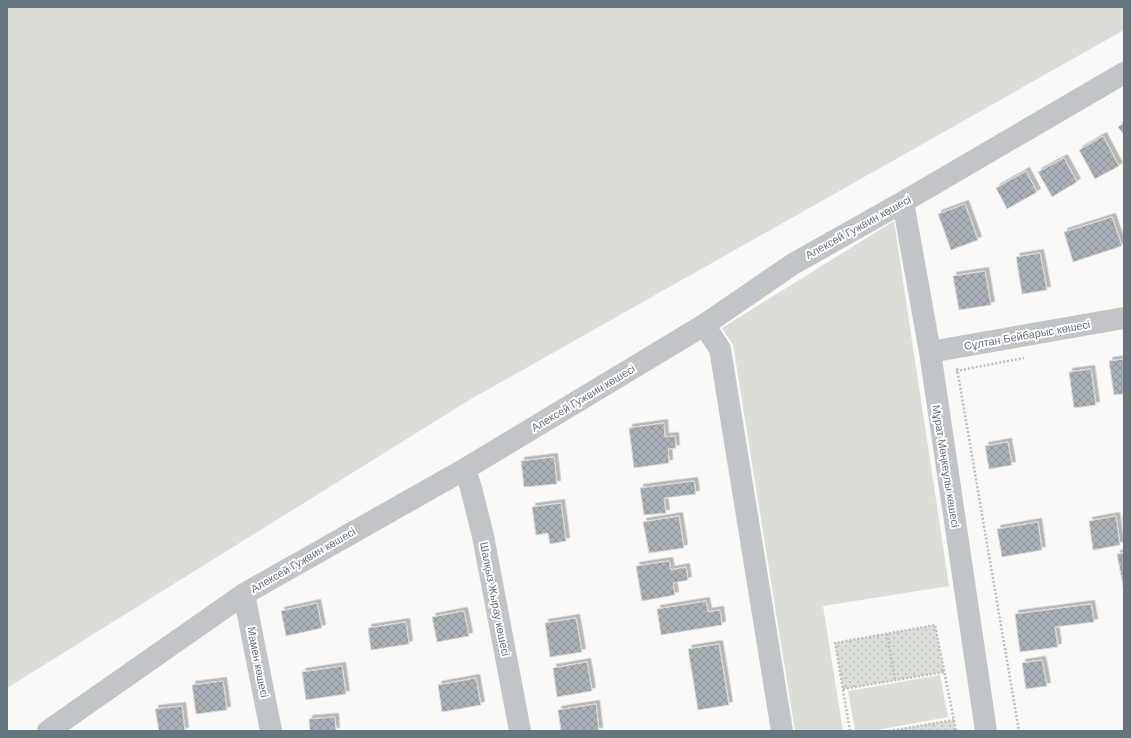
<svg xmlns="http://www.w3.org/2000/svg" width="1131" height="738" font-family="Arial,sans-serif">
<defs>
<pattern id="park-dots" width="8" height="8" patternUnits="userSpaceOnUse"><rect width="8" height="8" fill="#daded7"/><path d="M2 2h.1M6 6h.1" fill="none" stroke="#b5b9b4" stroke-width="1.8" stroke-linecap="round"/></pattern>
<pattern id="building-cross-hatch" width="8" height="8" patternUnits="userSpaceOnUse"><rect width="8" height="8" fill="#a9b0b6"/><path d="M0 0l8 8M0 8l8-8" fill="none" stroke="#8d9499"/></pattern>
<filter id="shadow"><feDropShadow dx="3.5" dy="-3.5" stdDeviation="0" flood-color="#0004"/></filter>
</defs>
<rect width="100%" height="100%" fill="#f9f9f8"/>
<path fill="#daded7" d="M 7,7 L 1124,7 L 1124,30 L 466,402 L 7,688 Z
M 894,221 L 949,586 L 823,606 L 843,731 L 795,731 L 733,345 L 722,328 Z
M 940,675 L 948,717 L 872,731 L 855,731 L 848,691 Z"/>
<path fill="url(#park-dots)" d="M 935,625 L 944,672 L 843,689 L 835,643 Z
M 954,720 L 956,731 L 889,731 Z"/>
<path fill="url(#building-cross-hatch)" stroke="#dbdbda" filter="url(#shadow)" d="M 1124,123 L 1124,135 L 1118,127 Z
M 1103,136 L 1119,166 L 1095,179 L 1079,150 Z
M 1064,158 L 1077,182 L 1052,197 L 1038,172 Z
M 1026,171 L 1037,192 L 1007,209 L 996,188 Z
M 965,204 L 978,240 L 951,250 L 938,214 Z
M 1112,217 L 1122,246 L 1073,262 L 1064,232 Z
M 1040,253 L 1047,290 L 1022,294 L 1016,257 Z
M 985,271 L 991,305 L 959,310 L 953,276 Z
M 1124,359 L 1124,394 L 1114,395 L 1109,361 Z
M 1091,369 L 1096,405 L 1074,408 L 1069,372 Z
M 664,423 L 665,437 L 675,436 L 676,448 L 668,449 L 669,463 L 634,468 L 629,428 Z
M 1008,442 L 1012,465 L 989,469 L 985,446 Z
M 554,457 L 557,484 L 524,487 L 521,461 Z
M 694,481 L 696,494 L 664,498 L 666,513 L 644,515 L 640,488 Z
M 561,503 L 566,541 L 550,544 L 548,533 L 536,535 L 532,507 Z
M 679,516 L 684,548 L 649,553 L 643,522 Z
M 1116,516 L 1120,545 L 1093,550 L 1089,521 Z
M 1122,517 L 1124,517 L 1124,535 Z
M 1038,522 L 1042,550 L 1002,557 L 997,529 Z
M 1124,553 L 1124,586 L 1123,586 L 1117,554 Z
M 669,561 L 671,570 L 686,567 L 688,580 L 673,583 L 675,595 L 642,601 L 636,566 Z
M 706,601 L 708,612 L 720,610 L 722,625 L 661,635 L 657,609 Z
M 317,603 L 322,628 L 286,636 L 281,611 Z
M 1091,604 L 1094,622 L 1055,627 L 1058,647 L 1020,652 L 1015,614 Z
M 464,611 L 469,636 L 437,642 L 432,617 Z
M 576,618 L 582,652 L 550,657 L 545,623 Z
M 406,622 L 409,644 L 371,650 L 368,628 Z
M 719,644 L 729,705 L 698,710 L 688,649 Z
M 1042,660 L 1047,686 L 1026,689 L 1022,663 Z
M 587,662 L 592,691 L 557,697 L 553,668 Z
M 342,666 L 346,694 L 306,700 L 302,672 Z
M 476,678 L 481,705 L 442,712 L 438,685 Z
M 223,681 L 227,710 L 196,714 L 192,685 Z
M 596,704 L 599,731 L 561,731 L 558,710 Z
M 182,706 L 185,731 L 159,731 L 155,709 Z
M 335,717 L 336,731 L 310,731 L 309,719 Z"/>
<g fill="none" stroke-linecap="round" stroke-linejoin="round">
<path stroke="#bbbec0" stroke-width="2.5" stroke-dasharray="2 2" stroke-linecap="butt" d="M 957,368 L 1019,731
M 956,371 L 1024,358
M 887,634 L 895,680
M 843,689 L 944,672
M 850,731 L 835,643 L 935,625 L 956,731
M 889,731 L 954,720"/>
<path stroke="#c1c5c8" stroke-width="22" d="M 903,202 L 930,352 L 986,731
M 704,325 L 720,349 L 782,731
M 930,352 L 1124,318
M 465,469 L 471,488 L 483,536 L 520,731
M 244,594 L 271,731
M 48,731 L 244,594 L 465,469 L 704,325 L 793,264 L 903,202 L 1124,73"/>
</g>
<g text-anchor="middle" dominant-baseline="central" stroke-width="4" stroke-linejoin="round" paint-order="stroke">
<g font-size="11" fill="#67757f" stroke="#fff">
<text transform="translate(858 227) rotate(-29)">Алексей Гужвин көшесі</text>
<text transform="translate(1027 335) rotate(-10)">Сұлтан Бейбарыс көшесі</text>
<text transform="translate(583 398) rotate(-31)">Алексей Гужвин көшесі</text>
<text transform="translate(946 466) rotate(81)">Мұрат Мөңкеұлы көшесі</text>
<text transform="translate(303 560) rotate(-30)">Алексей Гужвин көшесі</text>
<text transform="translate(495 599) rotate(79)">Шалқыз Жырау көшесі</text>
<text transform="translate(258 662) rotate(79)">Мамен көшесі</text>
</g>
</g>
<rect width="1131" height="738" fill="none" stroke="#67757f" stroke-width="16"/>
</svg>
